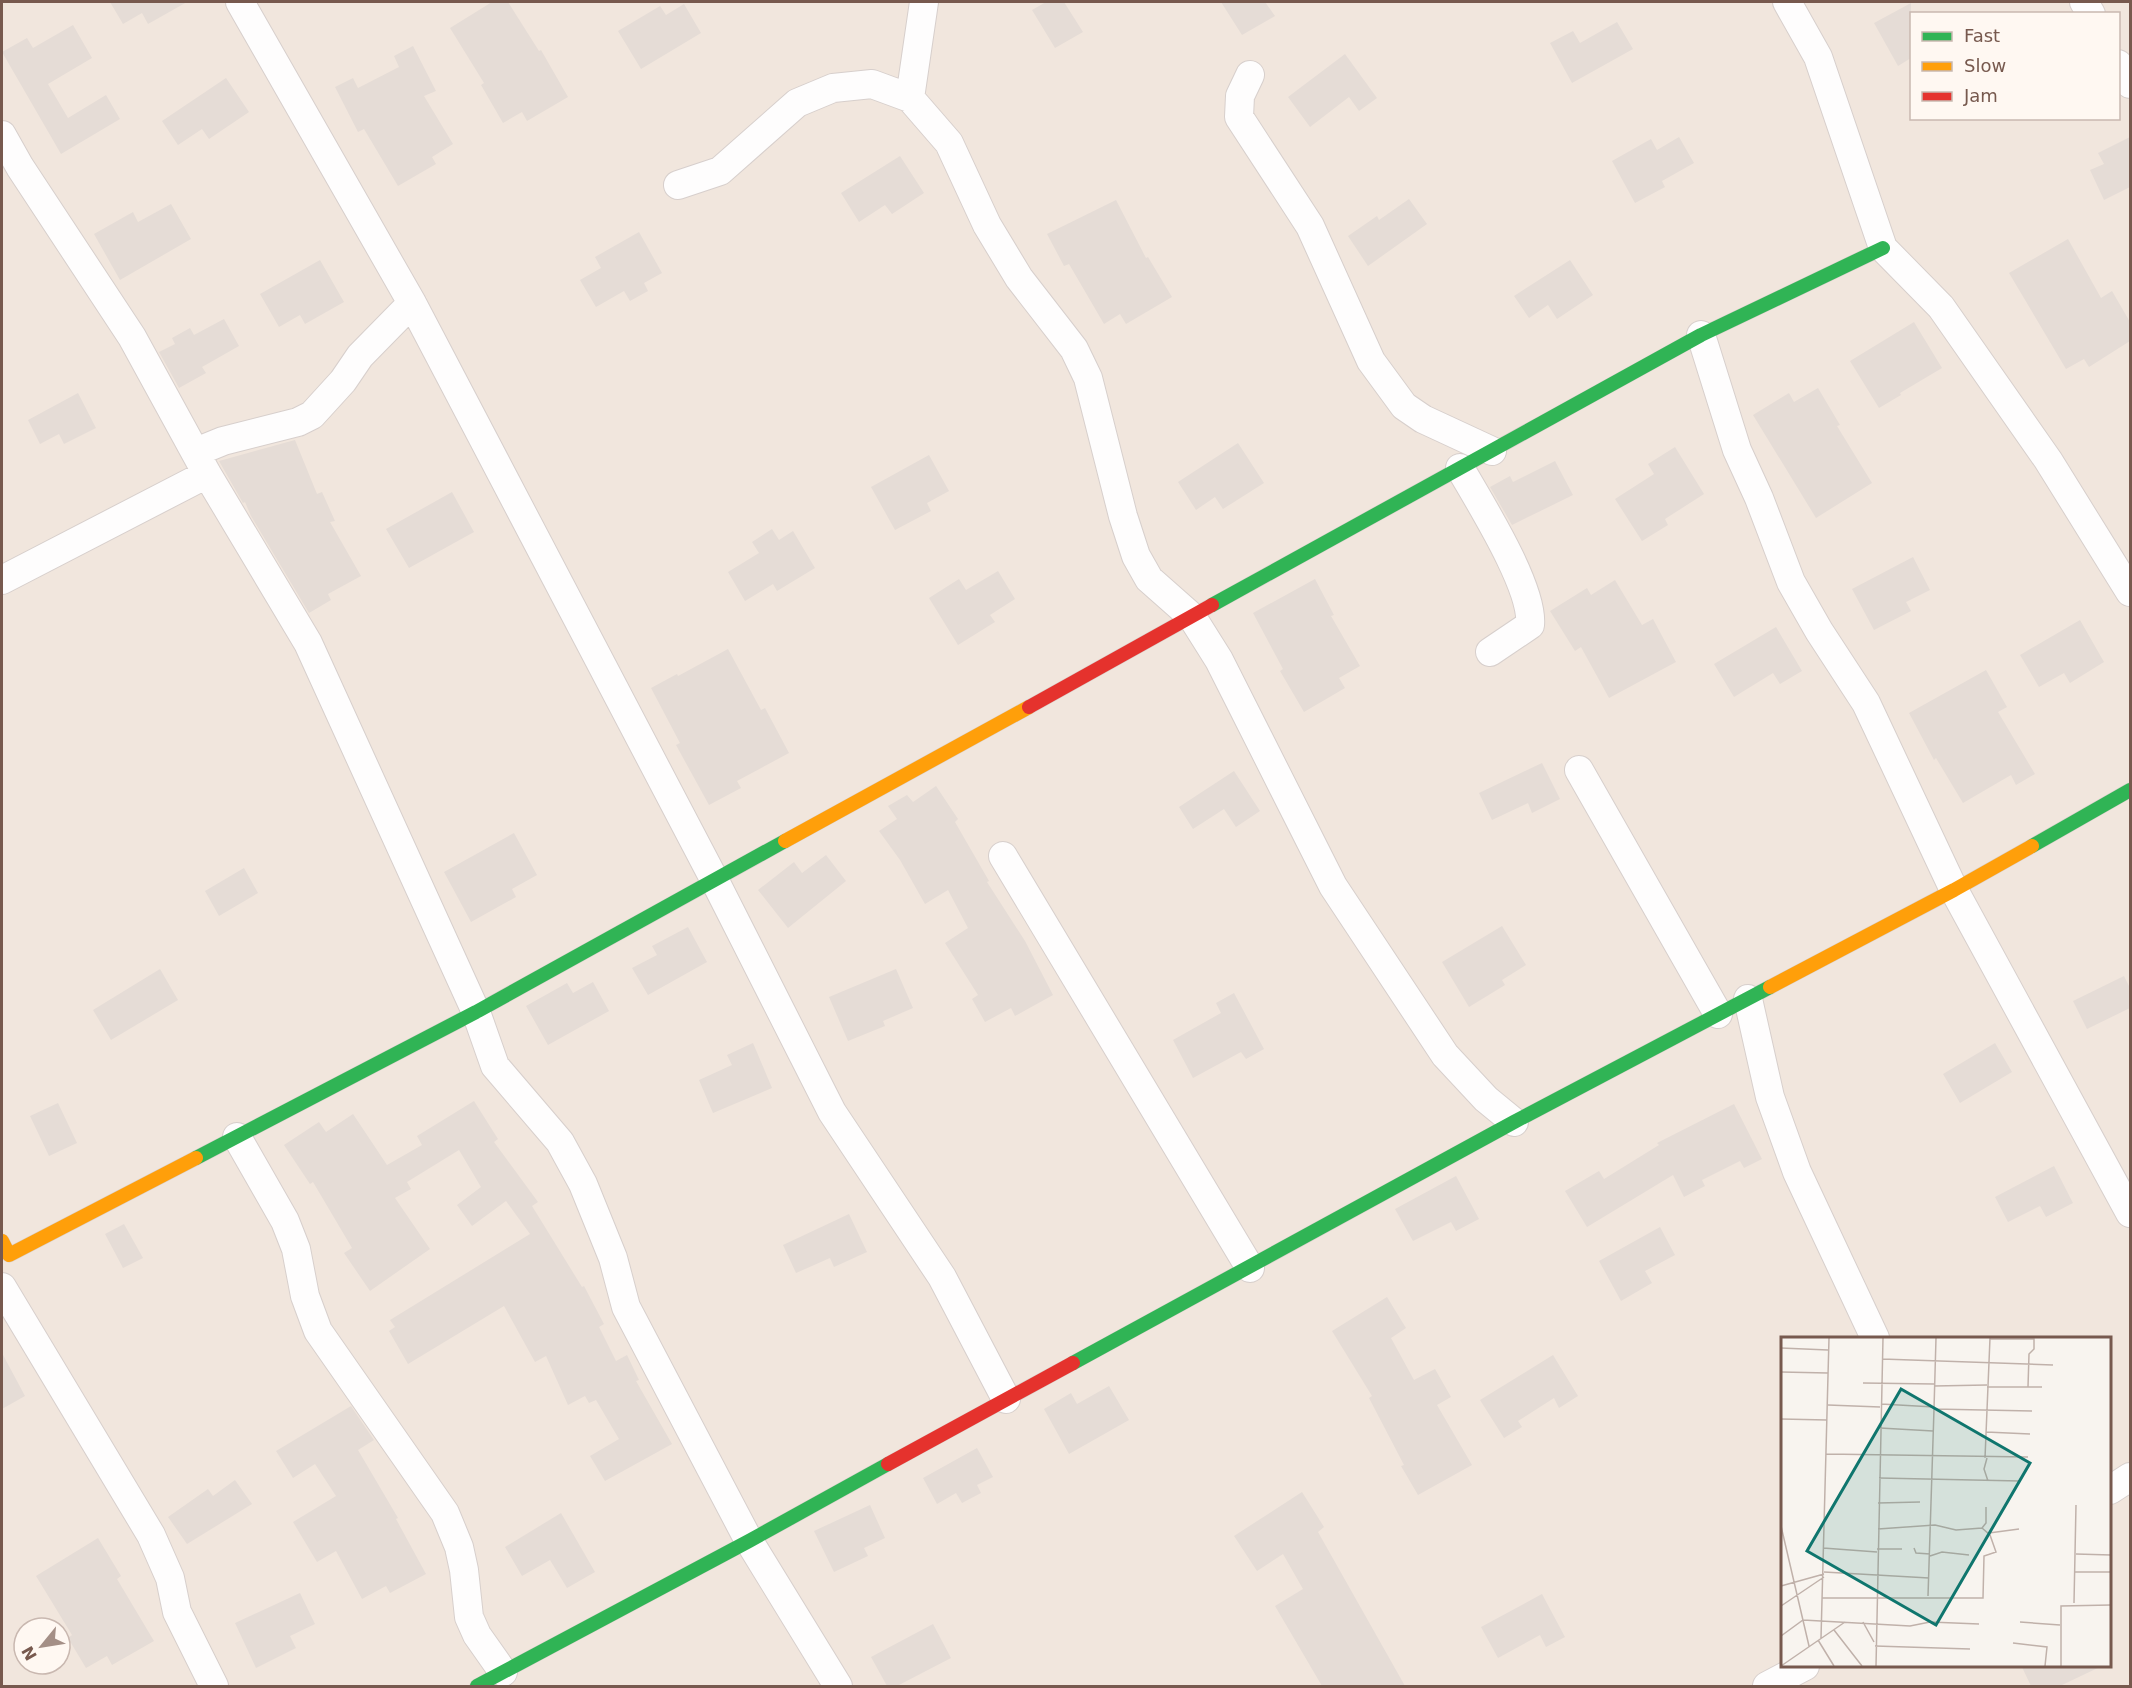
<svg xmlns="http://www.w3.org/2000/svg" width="2132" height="1688" font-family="'DejaVu Sans',sans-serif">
<rect width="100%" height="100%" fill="#f8f4ef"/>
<path fill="#f1e6dd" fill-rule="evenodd" d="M 2,2 L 2130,2 L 2130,1686 L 2,1686 ZM 1912,14 L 2118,14 L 2118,118 L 1912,118 ZM 1782,1338 L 2110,1338 L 2110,1666 L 1782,1666 ZM 24,1628 L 60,1628 L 60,1664 L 24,1664 Z"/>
<path fill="#e5dcd6" d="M 110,2 L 187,2 L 148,24 L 142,13 L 123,24 Z
M 492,2 L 508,2 L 539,51 L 541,50 L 568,97 L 527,121 L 522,112 L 503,123 L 481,85 L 484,83 L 450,28 Z
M 1046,2 L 1064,2 L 1083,32 L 1055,48 L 1032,10 Z
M 1221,2 L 1265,2 L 1275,16 L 1242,35 Z
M 1911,3 L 1911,58 L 1898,66 L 1874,23 Z
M 684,4 L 701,33 L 641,69 L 618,31 L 660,6 L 666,15 Z
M 1617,22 L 1633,49 L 1572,83 L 1550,43 L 1573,31 L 1580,43 Z
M 73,25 L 92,58 L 48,84 L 68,118 L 106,95 L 120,119 L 61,154 L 2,52 L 27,38 L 33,48 Z
M 413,46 L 436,91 L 424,96 L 453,144 L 432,157 L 436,164 L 398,186 L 364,129 L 358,132 L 335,87 L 353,78 L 358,88 L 399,67 L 394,56 Z
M 1345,54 L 1377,98 L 1359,111 L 1349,97 L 1310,127 L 1288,97 Z
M 226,78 L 249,112 L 209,139 L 202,129 L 178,145 L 162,121 Z
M 1679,137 L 1694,163 L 1662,181 L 1665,187 L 1635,203 L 1612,161 L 1651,139 L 1657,150 Z
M 2130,137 L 2130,187 L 2104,200 L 2090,170 L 2104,164 L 2098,153 Z
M 900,156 L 924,193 L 892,214 L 885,205 L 859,222 L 841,193 Z
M 1409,199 L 1427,224 L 1368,266 L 1348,236 L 1377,216 L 1379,220 Z
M 1116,200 L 1146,258 L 1148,257 L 1172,297 L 1126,324 L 1120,314 L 1104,324 L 1069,264 L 1064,266 L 1047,234 Z
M 171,204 L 191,239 L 120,280 L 94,234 L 133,212 L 138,222 Z
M 639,232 L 662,273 L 644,283 L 648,291 L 630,301 L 624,291 L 596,307 L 580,280 L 601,268 L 595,257 Z
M 2068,239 L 2101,298 L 2112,291 L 2130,322 L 2130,341 L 2089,367 L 2084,359 L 2066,369 L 2009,273 Z
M 320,260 L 344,302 L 305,324 L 300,315 L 279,327 L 260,294 Z
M 1570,260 L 1593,295 L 1557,319 L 1548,305 L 1529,318 L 1514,296 Z
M 224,319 L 239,346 L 202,367 L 206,373 L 179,388 L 159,352 L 175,344 L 172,338 L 190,328 L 194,335 Z
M 1914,322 L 1942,368 L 1900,393 L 1901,395 L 1879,408 L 1850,361 Z
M 1818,388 L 1840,425 L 1837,426 L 1872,483 L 1816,518 L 1753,415 L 1789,393 L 1794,402 Z
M 78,393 L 96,428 L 64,444 L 59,434 L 40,444 L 28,420 Z
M 295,440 L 317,494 L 322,492 L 335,521 L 330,522 L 361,576 L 328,594 L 331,600 L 309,613 L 251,516 L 245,502 L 243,503 L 219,461 Z
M 1238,443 L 1264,483 L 1223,509 L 1215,497 L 1196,510 L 1178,482 Z
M 1675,447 L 1704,494 L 1665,519 L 1668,525 L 1642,541 L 1615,499 L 1654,474 L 1648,464 Z
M 929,455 L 949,491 L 927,503 L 931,511 L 895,530 L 871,487 Z
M 1555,461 L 1573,495 L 1512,525 L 1490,487 L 1510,476 L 1513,482 Z
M 452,492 L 474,532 L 409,568 L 386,529 Z
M 772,529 L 779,540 L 793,531 L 815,568 L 777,591 L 773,584 L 745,601 L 728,572 L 759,553 L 752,542 Z
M 1913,557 L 1930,590 L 1906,602 L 1911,611 L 1874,630 L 1852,589 Z
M 998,571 L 1015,599 L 990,615 L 995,622 L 958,645 L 929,598 L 959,579 L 966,590 Z
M 1315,579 L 1334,615 L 1331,616 L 1360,666 L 1339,678 L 1345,688 L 1304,712 L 1280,671 L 1283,669 L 1253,613 Z
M 1615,580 L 1642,625 L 1653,619 L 1676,662 L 1609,698 L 1581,647 L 1575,651 L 1550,611 L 1587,588 L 1591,595 Z
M 2080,620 L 2104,662 L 2070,683 L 2064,673 L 2039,687 L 2020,655 Z
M 1776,627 L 1802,671 L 1780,684 L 1773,673 L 1734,697 L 1714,664 Z
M 728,649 L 761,710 L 765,708 L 789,753 L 737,781 L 741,788 L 709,805 L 676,745 L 680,743 L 651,688 L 677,674 L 678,676 Z
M 1986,670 L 2007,707 L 1998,712 L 2035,774 L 2016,785 L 2011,775 L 1963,803 L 1936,758 L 1934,760 L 1909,713 Z
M 1542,763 L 1560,799 L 1532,813 L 1528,803 L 1492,820 L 1479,793 Z
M 1234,771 L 1260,811 L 1236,827 L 1224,809 L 1193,829 L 1179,807 Z
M 936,786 L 958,819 L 955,822 L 989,881 L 987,882 L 1025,941 L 1053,995 L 1015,1016 L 1011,1008 L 985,1022 L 972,999 L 978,995 L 945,943 L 968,928 L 948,890 L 925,904 L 900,860 L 879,831 L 897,819 L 888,806 L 907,795 L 913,802 Z
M 514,833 L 537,875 L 512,889 L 516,897 L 471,922 L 444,872 Z
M 826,855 L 846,881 L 788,928 L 758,890 L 794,862 L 802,873 Z
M 244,868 L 258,893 L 219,916 L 205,891 Z
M 1502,926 L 1526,965 L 1502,980 L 1505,985 L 1469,1007 L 1442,962 Z
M 688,927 L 707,962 L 648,995 L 632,968 L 657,955 L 652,946 Z
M 160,969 L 178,1000 L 111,1040 L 93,1010 Z
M 896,969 L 913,1008 L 883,1021 L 885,1026 L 848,1041 L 829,997 Z
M 2124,976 L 2130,988 L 2130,1008 L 2087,1029 L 2073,1001 Z
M 593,982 L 609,1011 L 548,1045 L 526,1006 L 567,983 L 573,993 Z
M 1234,993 L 1264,1049 L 1246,1059 L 1241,1052 L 1193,1078 L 1173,1040 L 1221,1013 L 1216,1003 Z
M 753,1043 L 772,1088 L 713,1113 L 699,1080 L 732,1065 L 727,1055 Z
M 1995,1043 L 2012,1072 L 1960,1103 L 1943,1074 Z
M 474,1101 L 498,1139 L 494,1142 L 538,1202 L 532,1206 L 582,1287 L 584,1286 L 604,1324 L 599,1327 L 616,1361 L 627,1355 L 639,1380 L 636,1381 L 672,1444 L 605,1481 L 590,1456 L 619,1439 L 596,1400 L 589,1403 L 585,1396 L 568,1405 L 546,1356 L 535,1362 L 504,1306 L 408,1364 L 389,1331 L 395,1327 L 390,1320 L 530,1234 L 506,1201 L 472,1226 L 457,1205 L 481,1187 L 459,1150 L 407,1182 L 411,1189 L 395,1198 L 430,1249 L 370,1291 L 344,1253 L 352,1248 L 313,1182 L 310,1184 L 284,1145 L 319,1122 L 326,1132 L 353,1114 L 387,1165 L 422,1145 L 417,1136 Z
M 58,1103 L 77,1143 L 49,1156 L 30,1116 Z
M 1734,1104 L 1762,1159 L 1744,1168 L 1740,1161 L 1702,1180 L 1705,1186 L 1684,1197 L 1673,1175 L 1587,1227 L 1565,1191 L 1599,1171 L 1604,1179 L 1659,1145 L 1657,1143 Z
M 2054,1166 L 2073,1203 L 2046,1217 L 2040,1206 L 2008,1222 L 1995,1197 Z
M 1456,1176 L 1479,1219 L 1456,1231 L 1451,1222 L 1413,1241 L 1395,1209 Z
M 849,1214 L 867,1252 L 834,1267 L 830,1258 L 796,1273 L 783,1245 Z
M 124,1224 L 143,1258 L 123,1268 L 105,1234 Z
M 1660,1227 L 1675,1255 L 1645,1271 L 1652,1283 L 1621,1301 L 1599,1261 Z
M 1387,1297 L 1406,1328 L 1391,1338 L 1414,1380 L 1435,1369 L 1451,1397 L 1437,1405 L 1472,1465 L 1418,1495 L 1401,1466 L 1404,1465 L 1369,1398 L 1372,1396 L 1332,1331 Z
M 2,1353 L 25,1396 L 2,1409 Z
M 1553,1355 L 1578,1396 L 1559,1408 L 1554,1398 L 1518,1421 L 1522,1427 L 1504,1438 L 1480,1400 Z
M 1109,1386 L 1129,1420 L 1069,1454 L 1044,1409 L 1071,1393 L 1077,1404 Z
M 351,1406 L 374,1440 L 358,1450 L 398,1518 L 396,1519 L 426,1574 L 390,1593 L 386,1586 L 362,1599 L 336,1551 L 317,1562 L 293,1522 L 336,1496 L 315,1464 L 293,1478 L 276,1451 Z
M 977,1448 L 993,1477 L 977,1485 L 981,1493 L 962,1503 L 956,1493 L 937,1504 L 923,1478 Z
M 235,1480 L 252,1504 L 187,1544 L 168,1517 L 208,1489 L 213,1496 Z
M 1302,1492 L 1324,1527 L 1318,1532 L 1405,1686 L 1322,1686 L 1275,1606 L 1303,1589 L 1283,1554 L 1257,1571 L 1234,1536 Z
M 870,1505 L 885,1538 L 864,1548 L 868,1556 L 834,1572 L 814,1531 Z
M 561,1513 L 595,1572 L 567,1588 L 550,1560 L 522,1576 L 505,1547 Z
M 98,1538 L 121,1576 L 117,1579 L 154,1641 L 112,1665 L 107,1656 L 86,1668 L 68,1638 L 72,1635 L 36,1576 Z
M 300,1593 L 315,1624 L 290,1636 L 296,1648 L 256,1668 L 235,1623 Z
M 1542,1594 L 1565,1637 L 1546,1647 L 1540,1635 L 1498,1658 L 1481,1627 Z
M 933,1624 L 951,1658 L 897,1686 L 887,1686 L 871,1657 Z
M 2021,1665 L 2104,1665 L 2060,1686 L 2031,1686 Z"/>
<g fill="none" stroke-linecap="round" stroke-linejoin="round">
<defs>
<path id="street" d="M 240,2 L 412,303 L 714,879 L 832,1112 L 942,1277 L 1006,1399
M 1787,2 L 1818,57 L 1883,248 L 1941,307 L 2048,460 L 2130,592
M 2084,2 L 2091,14
M 2118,64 L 2130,84
M 1250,75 L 1240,96 L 1239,117 L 1310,226 L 1371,361 L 1404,406 L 1423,419 L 1492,451
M 910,98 L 924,2
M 2,135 L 20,167 L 132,337 L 207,474 L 308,643 L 476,1012 L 495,1066 L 560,1142 L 583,1184 L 613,1258 L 626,1307 L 749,1541 L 838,1686
M 678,185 L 720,171 L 797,103 L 833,88 L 872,84 L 910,98 L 949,143 L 987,225 L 1019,278 L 1074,349 L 1088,378 L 1123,516 L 1136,556 L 1149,579 L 1192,617 L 1219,660 L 1333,886 L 1445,1055 L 1486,1099 L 1514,1122
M 1701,335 L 1737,450 L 1759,498 L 1791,582 L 1819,631 L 1866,703 L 1954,890 L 2130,1213
M 196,452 L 223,441 L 298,422 L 312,415 L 343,381 L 360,356 L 412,303
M 1460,468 C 1480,503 1534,588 1530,625 L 1490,652
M 2,580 L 207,474
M 1579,770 L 1718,1014
M 1003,856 L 1250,1268
M 1748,999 L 1770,1097 L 1797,1172 L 1875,1338
M 237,1137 L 285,1221 L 296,1249 L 305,1296 L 318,1331 L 445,1513 L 459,1547 L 464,1570 L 469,1617 L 477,1635 L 503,1672
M 2,1287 L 151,1535 L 170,1578 L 177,1612 L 214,1686
M 2110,1490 L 2130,1477
M 1767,1686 L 1805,1666"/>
<path id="fast" d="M 1212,605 L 1701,335 L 1883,248
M 2032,846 L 2130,790
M 196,1158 L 476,1012 L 785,841
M 1073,1363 L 1514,1122 L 1770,987
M 477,1686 L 749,1541 L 888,1464"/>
<path id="slow" d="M 785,841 L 1029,707
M 1770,987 L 1954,890 L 2032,846
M 2,1241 L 9,1255 L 196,1158"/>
<path id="jam" d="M 1029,707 L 1212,605
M 888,1464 L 1073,1363"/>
</defs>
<use href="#street" stroke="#d7cfcc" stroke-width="30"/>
<use href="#fast" stroke="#d8cfcb" stroke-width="15"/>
<use href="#slow" stroke="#d8cfcb" stroke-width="15"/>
<use href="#jam" stroke="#d8cfcb" stroke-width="15"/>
<use href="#street" stroke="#fefdfd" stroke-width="28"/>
<use href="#fast" stroke="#30b455" stroke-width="14"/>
<use href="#slow" stroke="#ff9f0a" stroke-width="14"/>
<use href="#jam" stroke="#e5322d" stroke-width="14"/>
</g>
<g transform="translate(1781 1337)">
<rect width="330" height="330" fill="#f8f4ef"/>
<path fill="none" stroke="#c0b1aa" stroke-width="1.5" d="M 209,2 L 253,2 L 253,12 L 248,17 L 247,50M 0,11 L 47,13M 101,22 L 272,28M 0,35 L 47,36M 82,46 L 153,47M 153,49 L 206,48M 206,50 L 261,50M 100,67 L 153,70M 47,68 L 99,70M 153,72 L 155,1M 0,82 L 46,83M 99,91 L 152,94M 205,95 L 249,97M 45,117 L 247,120M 204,121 L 209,1M 206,121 L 203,132 L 207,144M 98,141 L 239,144M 97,166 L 139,165M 0,189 L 28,309M 97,192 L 154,188 L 175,193 L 201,191 L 205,186 L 205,170M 208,196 L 238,192M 42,211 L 96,215M 133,211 L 135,216 L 149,217M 96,212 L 121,212M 295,217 L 330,218M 149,219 L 161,215 L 188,218M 43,235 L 148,241M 294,235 L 330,235M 0,249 L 43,237M 147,259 L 153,72 L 251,74M 41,261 L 202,261 L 203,219 L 215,215 L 209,198 L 201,191M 293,266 L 295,168M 0,269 L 43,240M 82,285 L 93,305M 239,285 L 279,288M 53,293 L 81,329M 0,299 L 22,283 L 129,289 L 149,285 L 198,287M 40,301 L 48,1M 37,303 L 53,329M 232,306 L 266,310 L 264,329M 94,309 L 189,312M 0,329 L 64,285M 95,329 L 102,1M 280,329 L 280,269 L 330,268"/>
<path fill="#0f766e" fill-opacity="0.15" stroke="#0f766e" stroke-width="3" d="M 120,52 L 249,126 L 155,288 L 26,214 Z"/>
<rect width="330" height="330" fill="none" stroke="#77594e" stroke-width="3"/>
</g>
<rect width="2132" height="1688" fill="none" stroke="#77594e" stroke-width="6"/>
<rect x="1910" y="12" width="210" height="108" fill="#fff8f2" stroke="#c9b8b0" stroke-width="1.5"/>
<rect x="1922" y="32" width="30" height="9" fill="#30b455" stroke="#c9b8b0" stroke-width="1.5"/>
<text x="1964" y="42" font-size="18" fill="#77594e">Fast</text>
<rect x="1922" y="62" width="30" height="9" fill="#ff9f0a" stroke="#c9b8b0" stroke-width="1.5"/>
<text x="1964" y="72" font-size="18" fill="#77594e">Slow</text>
<rect x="1922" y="92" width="30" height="9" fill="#e5322d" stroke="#c9b8b0" stroke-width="1.5"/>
<text x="1964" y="102" font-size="18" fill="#77594e">Jam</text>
<g transform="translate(42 1646) rotate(240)"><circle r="28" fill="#fff8f2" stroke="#c9b8b0" stroke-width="1.5"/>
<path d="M0-4.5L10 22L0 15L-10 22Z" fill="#a48f86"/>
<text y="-9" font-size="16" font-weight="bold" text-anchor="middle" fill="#77594e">N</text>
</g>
</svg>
